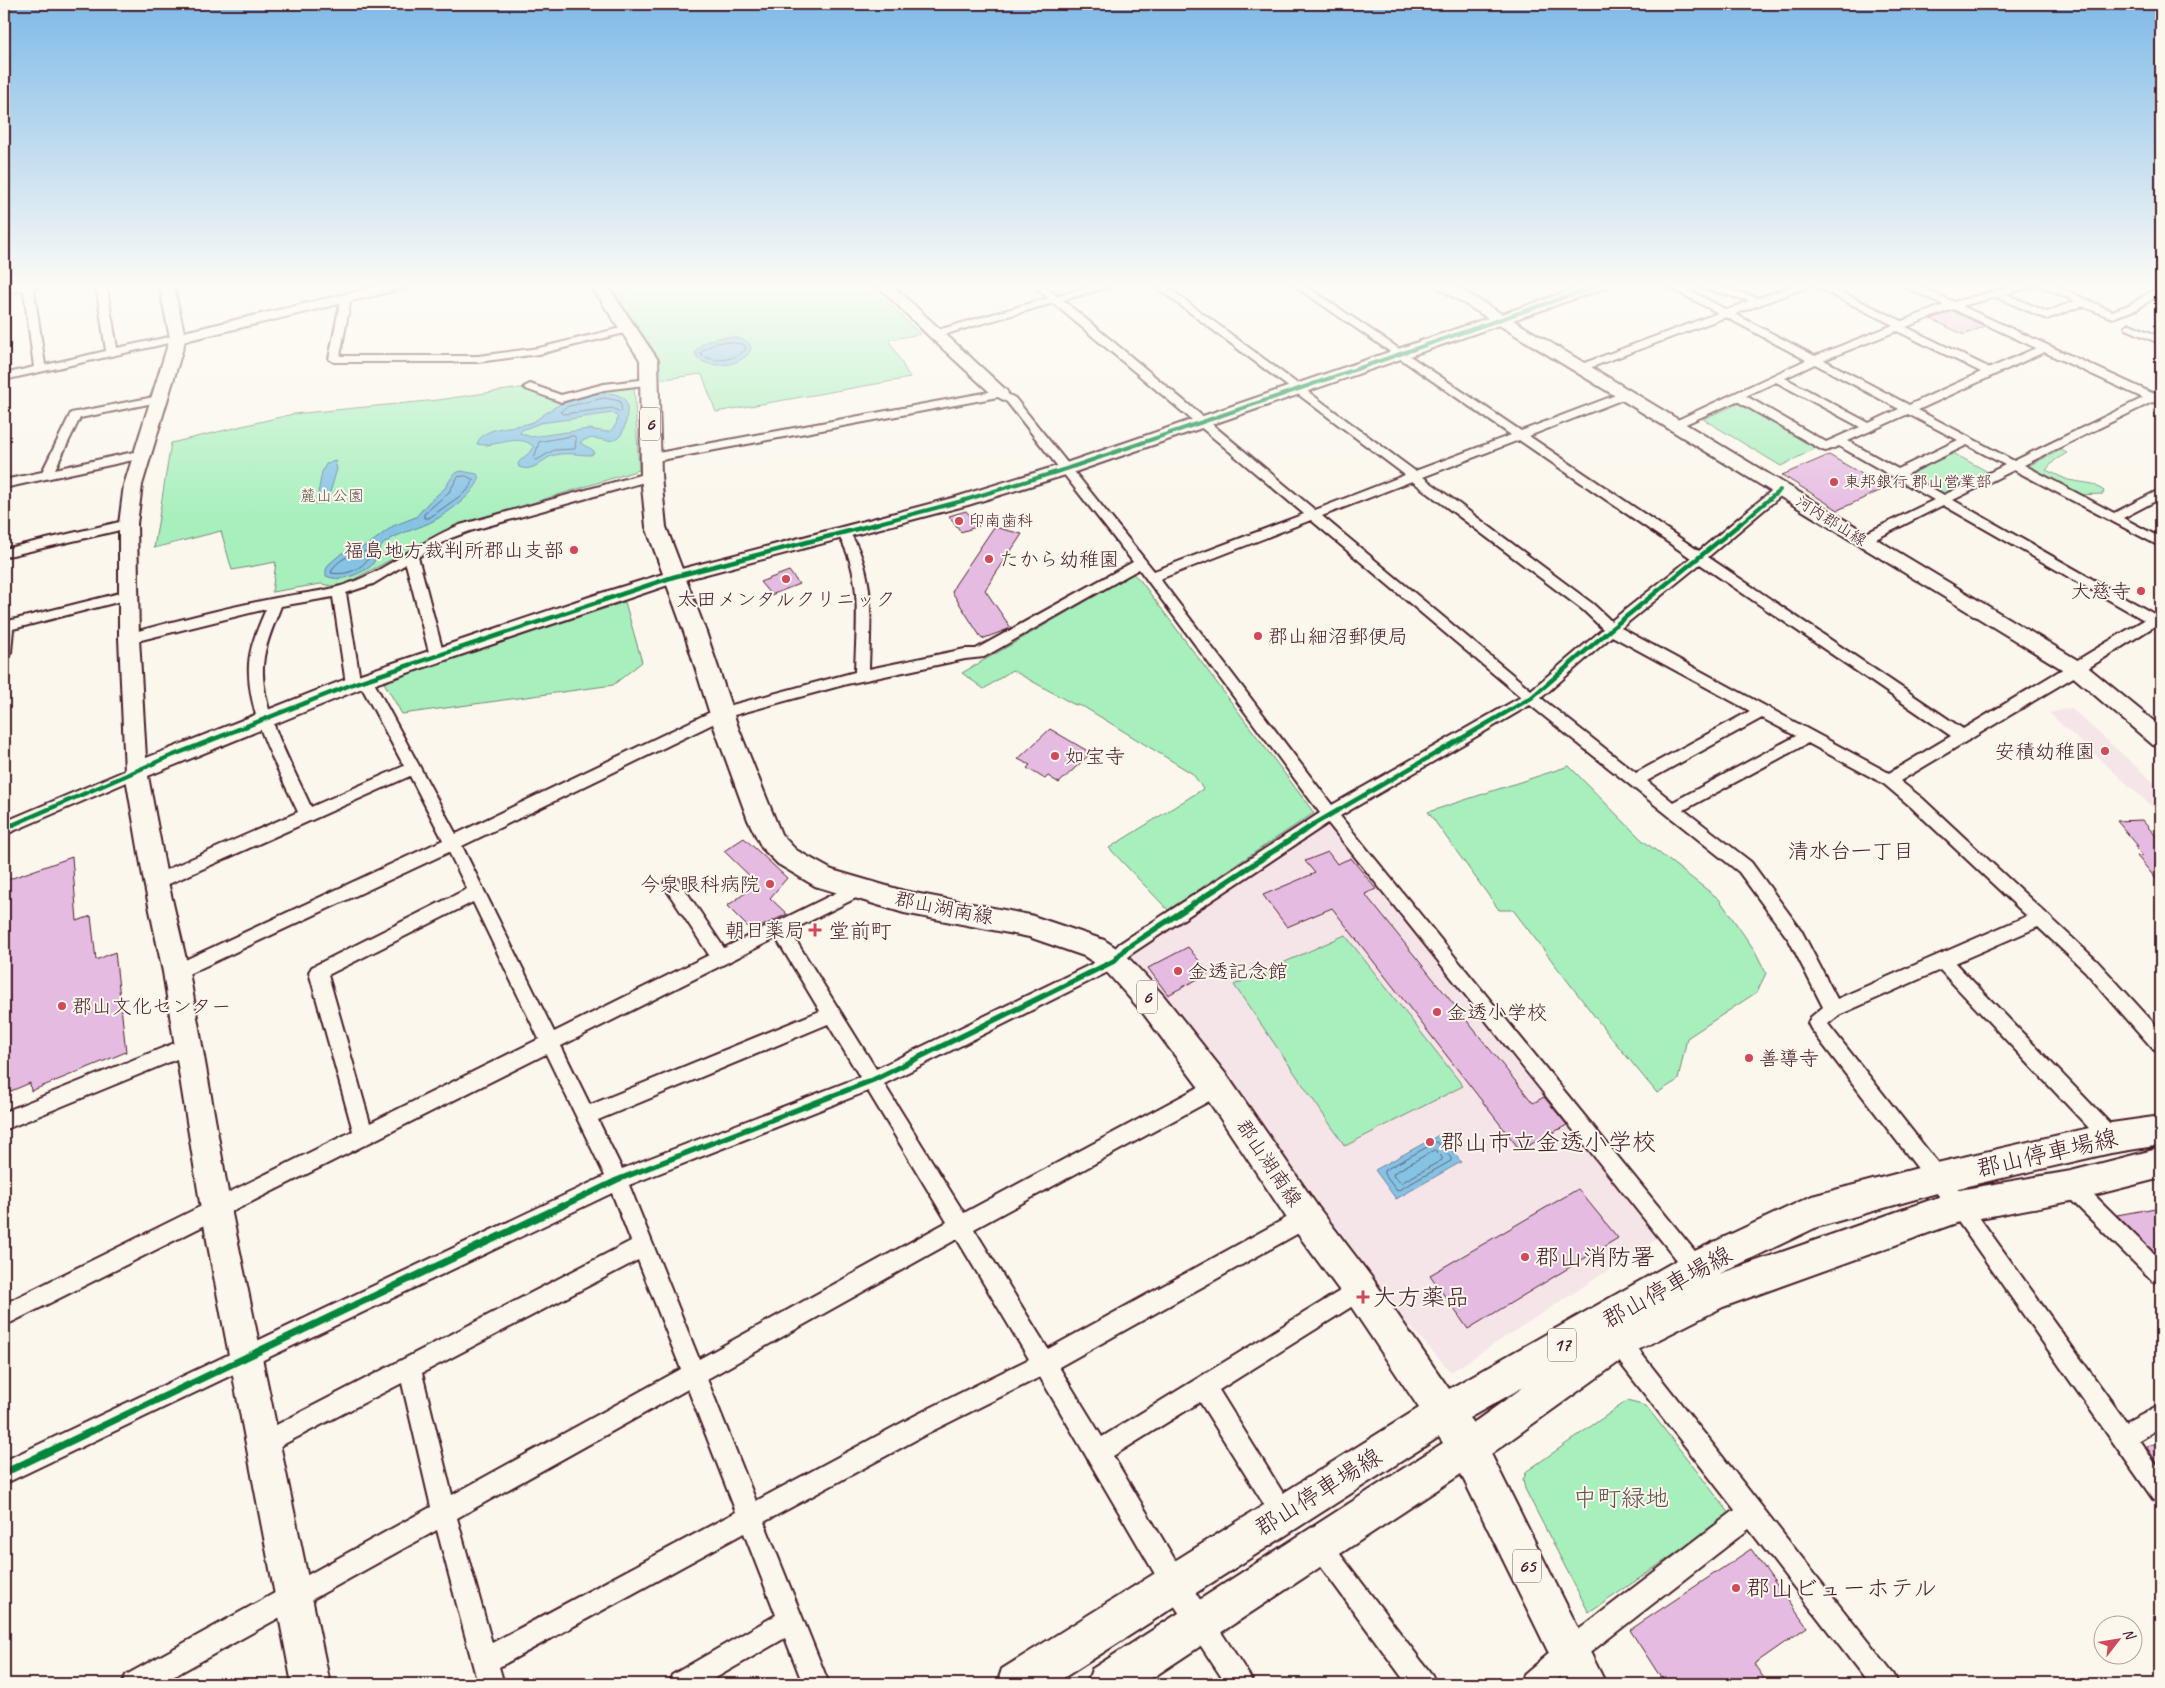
<svg xmlns="http://www.w3.org/2000/svg" width="2165" height="1688" font-family="Caveat,'Klee One',sans-serif">
<rect width="100%" height="100%" fill="#fbf7ec"/>
<filter id="ink" filterUnits="userSpaceOnUse"><feTurbulence type="fractalNoise" baseFrequency=".02" numOctaves="2"/><feDisplacementMap in="SourceGraphic" scale="10" xChannelSelector="R" yChannelSelector="G"/><feConvolveMatrix kernelMatrix="1 2 1 2 8 2 1 2 1" color-interpolation-filters="sRGB"/></filter>
<g filter="url(#ink)">
<path fill="#f5e5e9" d="M 2071,708 L 2161,789 L 2161,811 L 2158,812 L 2049,713 Z
M 1328,825 L 1635,1205 L 1657,1239 L 1451,1372 L 1395,1310 L 1231,1080 L 1131,956 L 1269,863 Z"/>
<path fill="#a7efbd" stroke="#788774" d="M 655,284 L 869,284 L 920,334 L 889,340 L 910,378 L 716,412 L 703,377 L 701,374 L 657,380 L 656,354 L 615,294 Z
M 634,385 L 639,470 L 451,528 L 345,584 L 331,586 L 321,584 L 272,592 L 276,562 L 232,570 L 221,531 L 154,548 L 171,443 L 293,414 L 438,400 L 520,388 L 527,388 L 563,401 L 587,392 Z
M 1740,403 L 1818,447 L 1781,466 L 1703,419 Z
M 2061,450 L 2067,453 L 2055,460 L 2046,470 L 2068,480 L 2093,484 L 2104,491 L 2103,494 L 2076,495 L 2028,468 L 2028,466 Z
M 1953,453 L 1990,473 L 1943,496 L 1908,477 L 1907,474 Z
M 1133,574 L 1140,580 L 1314,813 L 1168,910 L 1109,848 L 1203,789 L 1193,774 L 1084,707 L 1073,704 L 1012,670 L 984,689 L 962,673 Z
M 625,602 L 642,662 L 613,685 L 402,714 L 383,681 Z
M 1569,766 L 1641,839 L 1719,899 L 1755,951 L 1766,973 L 1757,992 L 1687,1038 L 1678,1080 L 1657,1093 L 1609,1035 L 1513,910 L 1499,910 L 1428,812 Z
M 1345,935 L 1463,1086 L 1345,1146 L 1234,985 Z
M 1627,1401 L 1646,1406 L 1731,1515 L 1589,1613 L 1525,1489 L 1523,1480 L 1527,1471 Z"/>
<path fill="#85c3e5" stroke="#6d819b" fill-rule="evenodd" d="M 726,337 C 782,339 731,380 698,359 L 695,353 C 701,341 713,338 726,337 Z
M 604,393 L 615,394 L 624,398 C 629,406 627,412 626,421 C 619,458 595,428 580,443 L 593,450 L 594,453 L 591,455 C 579,455 566,452 555,455 C 542,458 535,473 519,467 L 518,463 L 533,449 L 533,446 C 518,432 494,449 477,444 C 484,424 517,429 533,422 C 539,419 543,414 549,411 C 564,400 585,395 604,393 ZM 613,413 L 617,416 C 618,423 614,430 607,432 L 589,429 L 531,437 L 520,433 L 522,430 L 540,423 Z
M 335,461 L 337,469 L 328,499 L 326,502 L 316,504 L 322,472 L 326,464 Z
M 461,471 L 477,474 L 479,478 C 476,494 444,516 429,523 C 414,530 399,533 386,542 C 375,549 378,563 367,569 C 354,576 340,582 326,576 L 326,570 L 329,564 L 342,553 L 368,545 L 393,526 L 416,517 L 428,503 L 445,488 L 454,474 Z
M 1439,1135 L 1461,1162 L 1396,1199 L 1375,1170 Z"/>
<g fill="none" stroke-linecap="round" stroke-linejoin="round">
<path stroke="#626175" stroke-width="1" d="M 726,342 L 743,344 L 746,349 C 733,361 716,363 701,355 L 702,351 L 715,343 Z
M 604,398 L 620,401 L 622,411 L 620,412 L 612,408 L 563,414 L 560,412 L 566,407 Z
M 574,436 L 576,439 L 575,449 L 554,450 L 537,460 L 534,459 L 539,442 Z
M 466,476 L 474,480 L 467,491 L 429,518 L 424,518 L 424,514 L 449,492 L 458,477 Z
M 369,550 L 372,553 C 364,568 348,576 331,573 C 337,557 354,555 369,550 Z
M 1437,1142 L 1451,1158 L 1451,1161 L 1397,1191 L 1384,1174 L 1384,1171 Z
M 1435,1150 L 1442,1157 L 1442,1160 L 1401,1183 L 1393,1176 L 1394,1173 Z"/>
</g>
<path fill="#e6bbe2" stroke="#4a1f2b" d="M 1953,311 L 1985,326 L 1964,335 L 1931,319 Z
M 1829,455 L 1886,488 L 1838,510 L 1782,475 Z
M 966,511 L 979,526 L 961,532 L 949,516 Z
M 994,527 L 1022,534 L 985,590 L 1011,628 L 982,639 L 952,592 L 955,585 Z
M 789,571 L 799,584 L 771,595 L 760,582 Z
M 1050,729 L 1091,753 L 1059,783 L 1048,776 L 1045,779 L 1027,768 L 1030,765 L 1018,759 Z
M 2142,820 L 2161,842 L 2161,885 L 2137,856 L 2142,855 L 2135,846 L 2138,846 L 2117,821 Z
M 744,838 L 787,878 L 770,898 L 787,914 L 752,931 L 727,906 L 758,884 L 724,851 Z
M 1328,852 L 1337,864 L 1351,858 L 1376,889 L 1365,894 L 1533,1103 L 1544,1097 L 1567,1125 L 1520,1150 L 1332,908 L 1287,927 L 1263,895 L 1315,873 L 1305,861 Z
M 72,857 L 77,921 L 91,916 L 96,960 L 115,952 L 126,1052 L 31,1091 L 30,1083 L 4,1094 L 4,881 Z
M 1188,947 L 1209,973 L 1168,995 L 1148,968 Z
M 1578,1189 L 1618,1238 L 1468,1329 L 1430,1275 Z
M 2161,1207 L 2161,1259 L 2117,1215 Z
M 2161,1442 L 2161,1469 L 2146,1446 Z
M 1751,1549 L 1807,1627 L 1754,1664 L 1768,1684 L 1665,1684 L 1630,1630 Z"/>
<g fill="none" stroke-linecap="round" stroke-linejoin="round">
<defs>
<path id="street" d="M 23,284 L 33,284 L 45,365 L 106,351 L 96,284 L 106,284 L 117,348 L 178,335 L 183,338 L 178,341 L 4,380 L 4,374 L 34,367 Z
M 1032,284 L 1043,284 L 1057,296 L 1098,284 L 1113,284 L 1112,286 L 1063,300 L 1315,510 L 1405,475 L 1152,284 L 1163,284 L 1415,471 L 1511,435 L 1292,284 L 1303,284 L 1521,431 L 1621,393 L 1629,393 L 1631,395 L 1629,397 L 1529,436 L 1699,551 L 1776,487 L 1784,487 L 1786,490 L 1784,493 L 1708,557 L 1963,729 L 2144,620 L 1943,505 L 1868,543 L 1858,543 L 1857,540 L 1858,537 L 1934,500 L 1839,446 L 1826,451 L 1822,450 L 1737,401 L 1679,427 L 1671,427 L 1669,425 L 1671,423 L 1806,360 L 1726,317 L 1584,370 L 1580,371 L 1574,368 L 1576,366 L 1718,313 L 1667,286 L 1666,284 L 1678,284 L 1727,310 L 1749,301 L 1696,286 L 1695,284 L 1710,284 L 1759,298 L 1798,284 L 1811,284 L 1810,286 L 1735,314 L 1815,356 L 1893,325 L 1814,286 L 1813,284 L 1825,284 L 1902,321 L 1944,305 L 1903,286 L 1902,284 L 1914,284 L 1954,302 L 2021,284 L 2036,284 L 2035,286 L 2006,294 L 2047,312 L 2075,301 L 2041,286 L 2040,284 L 2052,284 L 2112,311 L 2129,305 L 2161,286 L 2161,293 L 2137,309 L 2112,318 L 2082,306 L 2047,319 L 1996,297 L 1962,306 L 2152,393 L 2161,390 L 2161,404 L 2152,402 L 2024,465 L 2114,513 L 2161,489 L 2161,498 L 2123,518 L 2161,538 L 2161,547 L 2014,470 L 1953,500 L 2154,614 L 2161,612 L 2161,622 L 2082,672 L 1900,781 L 1922,798 L 2097,961 L 2161,1031 L 2161,1052 L 2154,1050 L 2085,971 L 2038,927 L 1955,963 L 2118,1132 L 2121,1138 L 2118,1144 L 2111,1147 L 2104,1144 L 1940,970 L 1839,1015 L 1828,1024 L 1966,1199 L 2126,1422 L 2161,1404 L 2161,1427 L 2139,1440 L 2161,1472 L 2161,1503 L 2153,1499 L 1952,1213 L 1811,1029 L 1808,1023 L 1811,1017 L 1823,1007 L 1789,940 L 1739,872 L 1530,705 L 1340,816 L 1707,1266 L 1710,1273 L 1707,1280 L 1700,1283 L 1693,1280 L 1328,823 L 1131,954 L 1120,966 L 884,1084 L 964,1213 L 1210,1081 L 1217,1078 L 1224,1081 L 1226,1087 L 1224,1093 L 974,1229 L 1048,1349 L 1299,1211 L 1306,1208 L 1313,1211 L 1316,1218 L 1313,1225 L 1059,1367 L 1102,1437 L 1353,1283 L 1360,1279 L 1367,1283 L 1371,1290 L 1367,1297 L 1219,1390 L 1291,1506 L 1295,1514 L 1291,1522 L 1283,1526 L 1275,1522 L 1200,1402 L 1113,1456 L 1184,1575 L 1249,1675 L 1253,1684 L 1226,1684 L 1166,1593 L 1040,1377 L 934,1430 L 764,1522 L 829,1684 L 803,1684 L 785,1638 L 705,1684 L 668,1684 L 672,1675 L 776,1615 L 744,1533 L 499,1667 L 504,1684 L 478,1684 L 437,1530 L 160,1684 L 122,1684 L 126,1675 L 431,1507 L 402,1383 L 263,1455 L 255,1452 L 252,1444 L 255,1436 L 631,1241 L 612,1193 L 4,1484 L 4,1461 L 605,1176 L 546,1054 L 4,1326 L 4,1304 L 353,1131 L 309,972 L 312,967 L 467,889 L 449,852 L 182,977 L 176,979 L 170,977 L 167,972 L 170,967 L 443,840 L 410,776 L 162,887 L 156,889 L 150,887 L 148,882 L 150,877 L 298,812 C 278,769 246,713 249,664 C 250,645 259,626 266,609 L 129,643 L 124,641 L 122,638 L 124,635 C 174,621 225,608 276,598 C 301,593 326,592 350,583 C 389,569 421,540 460,525 L 647,473 L 655,473 L 657,476 L 655,479 L 470,531 L 451,538 L 418,557 L 444,656 L 442,659 L 432,659 L 430,656 L 406,564 L 373,584 L 346,593 L 360,680 L 366,676 L 371,677 L 456,834 L 717,709 L 855,672 C 856,625 864,575 837,533 L 838,530 L 848,530 C 877,574 870,620 869,669 L 965,649 L 976,649 L 1133,562 L 1007,402 L 998,397 L 651,462 L 645,458 L 647,455 L 1000,390 L 1015,398 L 1154,571 L 1304,514 L 1053,303 L 939,336 L 935,337 L 930,334 L 931,332 L 1048,298 ZM 1953,309 L 2036,348 L 1990,368 L 1906,327 ZM 1897,331 L 1981,372 L 1909,405 L 1824,360 ZM 2044,352 L 2143,398 L 2014,461 L 1918,410 ZM 1815,364 L 1899,409 L 1869,423 L 1785,378 ZM 1776,382 L 1860,427 L 1826,442 L 1746,396 ZM 1908,414 L 1958,440 L 1898,469 L 1848,441 ZM 1519,440 L 1691,558 L 1611,621 L 1593,604 L 1423,477 ZM 1967,445 L 2005,465 L 1944,495 L 1907,474 ZM 1412,481 L 1583,610 L 1603,629 L 1531,690 L 1322,516 ZM 1311,520 L 1521,697 L 1332,805 L 1160,579 ZM 1700,564 L 1951,736 L 1889,773 L 1621,628 ZM 1139,569 L 1320,813 L 1119,944 L 1108,956 L 876,1069 L 790,931 L 864,894 L 866,889 L 864,884 L 858,882 L 724,948 L 678,879 L 672,877 L 666,879 L 664,884 L 666,889 L 709,955 L 554,1032 L 462,846 L 727,717 L 847,684 L 965,659 L 984,657 ZM 333,597 L 346,684 L 348,688 L 358,688 L 360,684 L 404,766 L 311,807 C 292,765 256,704 264,657 C 267,639 275,622 281,606 ZM 1612,636 L 1750,711 L 1636,773 L 1541,698 ZM 1762,718 L 1796,736 L 1673,802 L 1647,781 ZM 1808,743 L 1884,784 L 1910,806 L 2027,916 L 1837,999 L 1801,930 L 1751,862 L 1684,810 ZM 473,902 L 539,1039 L 370,1123 L 328,975 ZM 776,938 L 820,1011 L 590,1105 L 561,1046 ZM 828,1024 L 860,1077 L 622,1169 L 598,1120 ZM 868,1091 L 947,1222 L 699,1359 L 629,1185 ZM 957,1239 L 1029,1359 L 918,1414 L 756,1501 L 707,1379 ZM 638,1260 L 681,1369 L 452,1495 L 422,1373 ZM 688,1389 L 736,1512 L 492,1643 L 457,1518 Z
M 346,295 L 351,298 L 340,356 L 478,356 L 539,348 L 629,326 L 634,329 L 633,331 L 539,354 L 478,362 L 334,362 L 329,359 L 341,298 Z
M 2130,324 L 2161,337 L 2161,344 L 2126,329 L 2125,327 Z
M 649,379 L 655,382 L 653,384 L 604,390 L 561,402 L 526,389 L 524,387 L 530,384 L 561,395 L 604,384 Z
M 159,396 L 165,399 L 163,401 L 80,418 L 55,469 L 143,450 L 147,451 L 149,454 L 147,457 L 4,488 L 4,480 L 42,472 L 71,413 Z
M 128,520 L 133,521 L 134,524 L 133,527 L 4,557 L 4,549 Z
M 128,591 L 133,592 L 135,595 L 133,598 L 13,629 L 11,652 L 9,655 L 4,657 L 4,622 Z
M 136,766 L 141,768 L 144,772 L 141,776 L 4,835 L 4,822 Z
M 187,1038 L 194,1040 L 196,1046 L 194,1052 L 4,1130 L 4,1112 Z
M 2071,1176 L 2078,1179 L 2161,1261 L 2161,1285 L 2154,1282 L 2064,1193 L 2061,1186 L 2064,1179 Z
M 1618,1331 L 1626,1334 L 1894,1675 L 1898,1684 L 1869,1684 L 1749,1529 L 1578,1662 L 1552,1684 L 1520,1684 L 1524,1675 L 1560,1644 L 1735,1510 L 1610,1350 L 1607,1342 L 1610,1334 Z
M 1319,1533 L 1327,1537 L 1432,1675 L 1436,1684 L 1407,1684 L 1311,1553 L 1307,1545 L 1311,1537 Z"/>
<path id="secondary" d="M 14,284 L 40,284 L 38,287 L 4,294 L 4,286 Z
M 159,284 L 173,284 L 184,332 L 388,284 L 412,284 L 410,287 L 185,341 L 142,485 L 137,524 L 139,638 L 146,758 L 346,679 L 592,596 L 666,573 L 956,497 L 1060,465 L 1488,318 L 1437,287 L 1435,284 L 1452,284 L 1502,314 L 1590,284 L 1610,284 L 1608,287 L 1513,320 L 2084,664 L 2161,727 L 2161,747 L 2153,745 L 2070,674 L 1499,325 L 1072,473 L 968,505 L 680,581 L 606,606 L 360,689 L 148,776 L 168,882 L 189,972 L 231,1209 L 330,1684 L 292,1684 L 201,1209 L 163,972 L 144,882 L 125,772 L 119,638 L 119,524 L 124,485 L 170,338 Z
M 876,284 L 891,284 L 1006,390 L 1008,393 L 1006,396 L 994,396 L 930,337 Z"/>
<path id="primary" d="M 590,284 L 606,284 L 658,360 L 661,476 L 666,527 L 706,632 L 738,727 L 781,834 L 796,850 L 832,870 L 904,891 L 1030,915 L 1104,940 L 1124,953 L 1163,995 L 1228,1077 L 1318,1207 L 1372,1278 L 1449,1389 L 1684,1256 L 1812,1196 L 1937,1163 L 2111,1123 L 2161,1116 L 2161,1145 L 2111,1153 L 1937,1193 L 1817,1227 L 1719,1274 L 1959,1190 L 2071,1171 L 2161,1148 L 2161,1178 L 2071,1201 L 1959,1222 L 1723,1307 L 1630,1354 L 1491,1454 L 1606,1684 L 1564,1684 L 1461,1474 L 1143,1684 L 1087,1684 L 1092,1669 L 1443,1443 L 1439,1437 L 1054,1684 L 997,1684 L 1002,1669 L 1419,1408 L 1348,1302 L 1294,1229 L 1206,1097 L 1143,1013 L 1104,969 L 1084,956 L 1029,937 L 904,913 L 815,886 L 778,864 L 762,848 L 748,820 L 714,727 L 684,632 L 646,527 L 641,476 L 640,360 ZM 1525,1386 L 1473,1423 L 1469,1418 Z"/>
</defs>
<use href="#street" stroke="#4a1f2b" stroke-width="4"/>
<use href="#secondary" stroke="#4a1f2b" stroke-width="4"/>
<use href="#primary" stroke="#4a1f2b" stroke-width="4"/>
<use href="#street" fill="#fbf7ec" fill-rule="evenodd"/>
<use href="#secondary" fill="#fbf7ec" fill-rule="evenodd"/>
<use href="#primary" fill="#fbf7ec" fill-rule="evenodd"/>
<defs>
<path id="cycleway-far3" d="M 875,524 L 962,501 L 1066,469 L 1603,284
M 1740,524 L 1780,490"/>
<path id="cycleway-far2" d="M 10,826 L 166,758 L 353,684 L 673,577 L 880,523
M 1311,826 L 1531,698 L 1611,629 L 1741,523"/>
<path id="cycleway-far1" d="M 4,829 L 13,825
M 559,1208 L 617,1180 L 873,1080 L 1114,961 L 1125,949 L 1313,825"/>
<path id="cycleway" d="M 4,1473 L 562,1206"/>
</defs>
<use href="#cycleway-far3" stroke="#fbf7ec" stroke-width="5.5"/>
<use href="#cycleway-far2" stroke="#fbf7ec" stroke-width="7"/>
<use href="#cycleway-far1" stroke="#fbf7ec" stroke-width="9"/>
<use href="#cycleway" stroke="#fbf7ec" stroke-width="10"/>
<use href="#cycleway-far3" stroke="#00873e" stroke-width="4"/>
<use href="#cycleway-far2" stroke="#00873e" stroke-width="4.5"/>
<use href="#cycleway-far1" stroke="#00873e" stroke-width="5.5"/>
<use href="#cycleway" stroke="#00873e" stroke-width="7"/>
</g>
</g>
<linearGradient id="sky" x2="0" y2="1"><stop stop-color="#80bae7"/><stop offset="0.55" stop-color="#fdfbf6"/><stop offset="1" stop-color="#fdfbf6" stop-opacity="0"/></linearGradient>
<rect width="2165" height="520" fill="url(#sky)"/>
<g fill="#d1495b" stroke="#fbf7ec" stroke-width="2">
<circle cx="1834" cy="482" r="5"/>
<circle cx="959" cy="521" r="5"/>
<circle cx="574" cy="550" r="5"/>
<circle cx="989" cy="559" r="5"/>
<circle cx="786" cy="579" r="5"/>
<circle cx="2141" cy="591" r="5"/>
<circle cx="1258" cy="636" r="5"/>
<circle cx="2105" cy="751" r="5"/>
<circle cx="1055" cy="756" r="5"/>
<circle cx="770" cy="884" r="5"/>
<path d="M812.5 922.5h5v5h5v5h-5v5h-5v-5h-5v-5h5z"/>
<circle cx="1178" cy="971" r="5"/>
<circle cx="62" cy="1006" r="5"/>
<circle cx="1437" cy="1012" r="5"/>
<circle cx="1749" cy="1058" r="5"/>
<circle cx="1430" cy="1142" r="5"/>
<circle cx="1525" cy="1257" r="5"/>
<path d="M1360.5 1289.5h5v5h5v5h-5v5h-5v-5h-5v-5h5z"/>
<circle cx="1736" cy="1588" r="5"/>
</g>
<g text-anchor="middle" dominant-baseline="central" stroke-width="4" stroke-linejoin="round" paint-order="stroke">
<g font-size="16" fill="#4a1f2b" stroke="#fbf7ec" text-anchor="start">
<text x="1844" y="482">東邦銀行 郡山営業部</text>
<text x="969" y="521">印南歯科</text>
</g>
<g font-size="16" fill="#615350" stroke="#fbf7ec">
<text x="332" y="496">麓山公園</text>
</g>
<g font-size="16" fill="#4a1f2b" stroke="#fbf7ec">
<text transform="translate(1831 521) rotate(32)">河内郡山線</text>
</g>
<g fill="#fbf7ec" stroke="#7f6065" stroke-width="1">
<rect x="640" y="407.5" width="20" height="33" rx="4"/>
<rect x="1137" y="980.5" width="20" height="33" rx="4"/>
<rect x="1548" y="1328.5" width="28" height="33" rx="4"/>
<rect x="1513" y="1549.5" width="28" height="33" rx="4"/>
</g>
<g font-size="19" font-weight="bold" fill="#4a1f2b">
<text x="650" y="424">6</text>
<text x="1147" y="997">6</text>
<text x="1562" y="1345">17</text>
<text x="1527" y="1566">65</text>
</g>
<g font-size="20" fill="#4a1f2b" stroke="#fbf7ec" text-anchor="start">
<text x="564" y="550" text-anchor="end">福島地方裁判所郡山支部</text>
<text x="999" y="559">たから幼稚園</text>
<text x="2131" y="591" text-anchor="end">大慈寺</text>
<text x="786" y="599" text-anchor="middle">太田メンタルクリニック</text>
<text x="1268" y="636">郡山細沼郵便局</text>
<text x="2095" y="751" text-anchor="end">安積幼稚園</text>
<text x="1065" y="756">如宝寺</text>
<text x="760" y="884" text-anchor="end">今泉眼科病院</text>
<text x="805" y="930" text-anchor="end">朝日薬局</text>
<text x="1188" y="971">金透記念館</text>
<text x="72" y="1006">郡山文化センター</text>
<text x="1447" y="1012">金透小学校</text>
<text x="1759" y="1058">善導寺</text>
</g>
<g font-size="20" fill="#4a1f2b" stroke="#fbf7ec">
<text transform="translate(944 908) rotate(11)">郡山湖南線</text>
<text transform="translate(1269 1163) rotate(56)">郡山湖南線</text>
</g>
<g font-size="21" fill="#4a1f2b" stroke="#fbf7ec">
<text x="1851" y="851">清水台一丁目</text>
<text x="860" y="931">堂前町</text>
</g>
<g font-size="24" fill="#4a1f2b" stroke="#fbf7ec" text-anchor="start">
<text x="1440" y="1142">郡山市立金透小学校</text>
<text x="1535" y="1257">郡山消防署</text>
<text x="1373" y="1297">大方薬品</text>
<text x="1746" y="1588">郡山ビューホテル</text>
</g>
<g font-size="24" fill="#4a1f2b" stroke="#fbf7ec">
<text transform="translate(2047 1153) rotate(-13)">郡山停車場線</text>
<text transform="translate(1667 1287) rotate(-29)">郡山停車場線</text>
<text transform="translate(1318 1492) rotate(-32)">郡山停車場線</text>
</g>
<g font-size="24" fill="#615350" stroke="#fbf7ec">
<text x="1621" y="1498">中町緑地</text>
</g>
</g>
<rect width="2165" height="1688" fill="none" stroke="#fbf7ec" stroke-width="20"/>
<rect x="10" y="10" width="2145" height="1668" fill="none" stroke="#4a1f2b" stroke-width="2" filter="url(#ink)"/>
<g transform="translate(2118 1640) rotate(59)"><circle r="24" fill="#fbf7ec" stroke="#b4a19f"/>
<path d="M0-4L9 19L0 12L-9 19Z" fill="#d1495b"/>
<text y="-8" font-size="14" font-weight="bold" text-anchor="middle" fill="#4a1f2b">N</text>
</g>
</svg>
